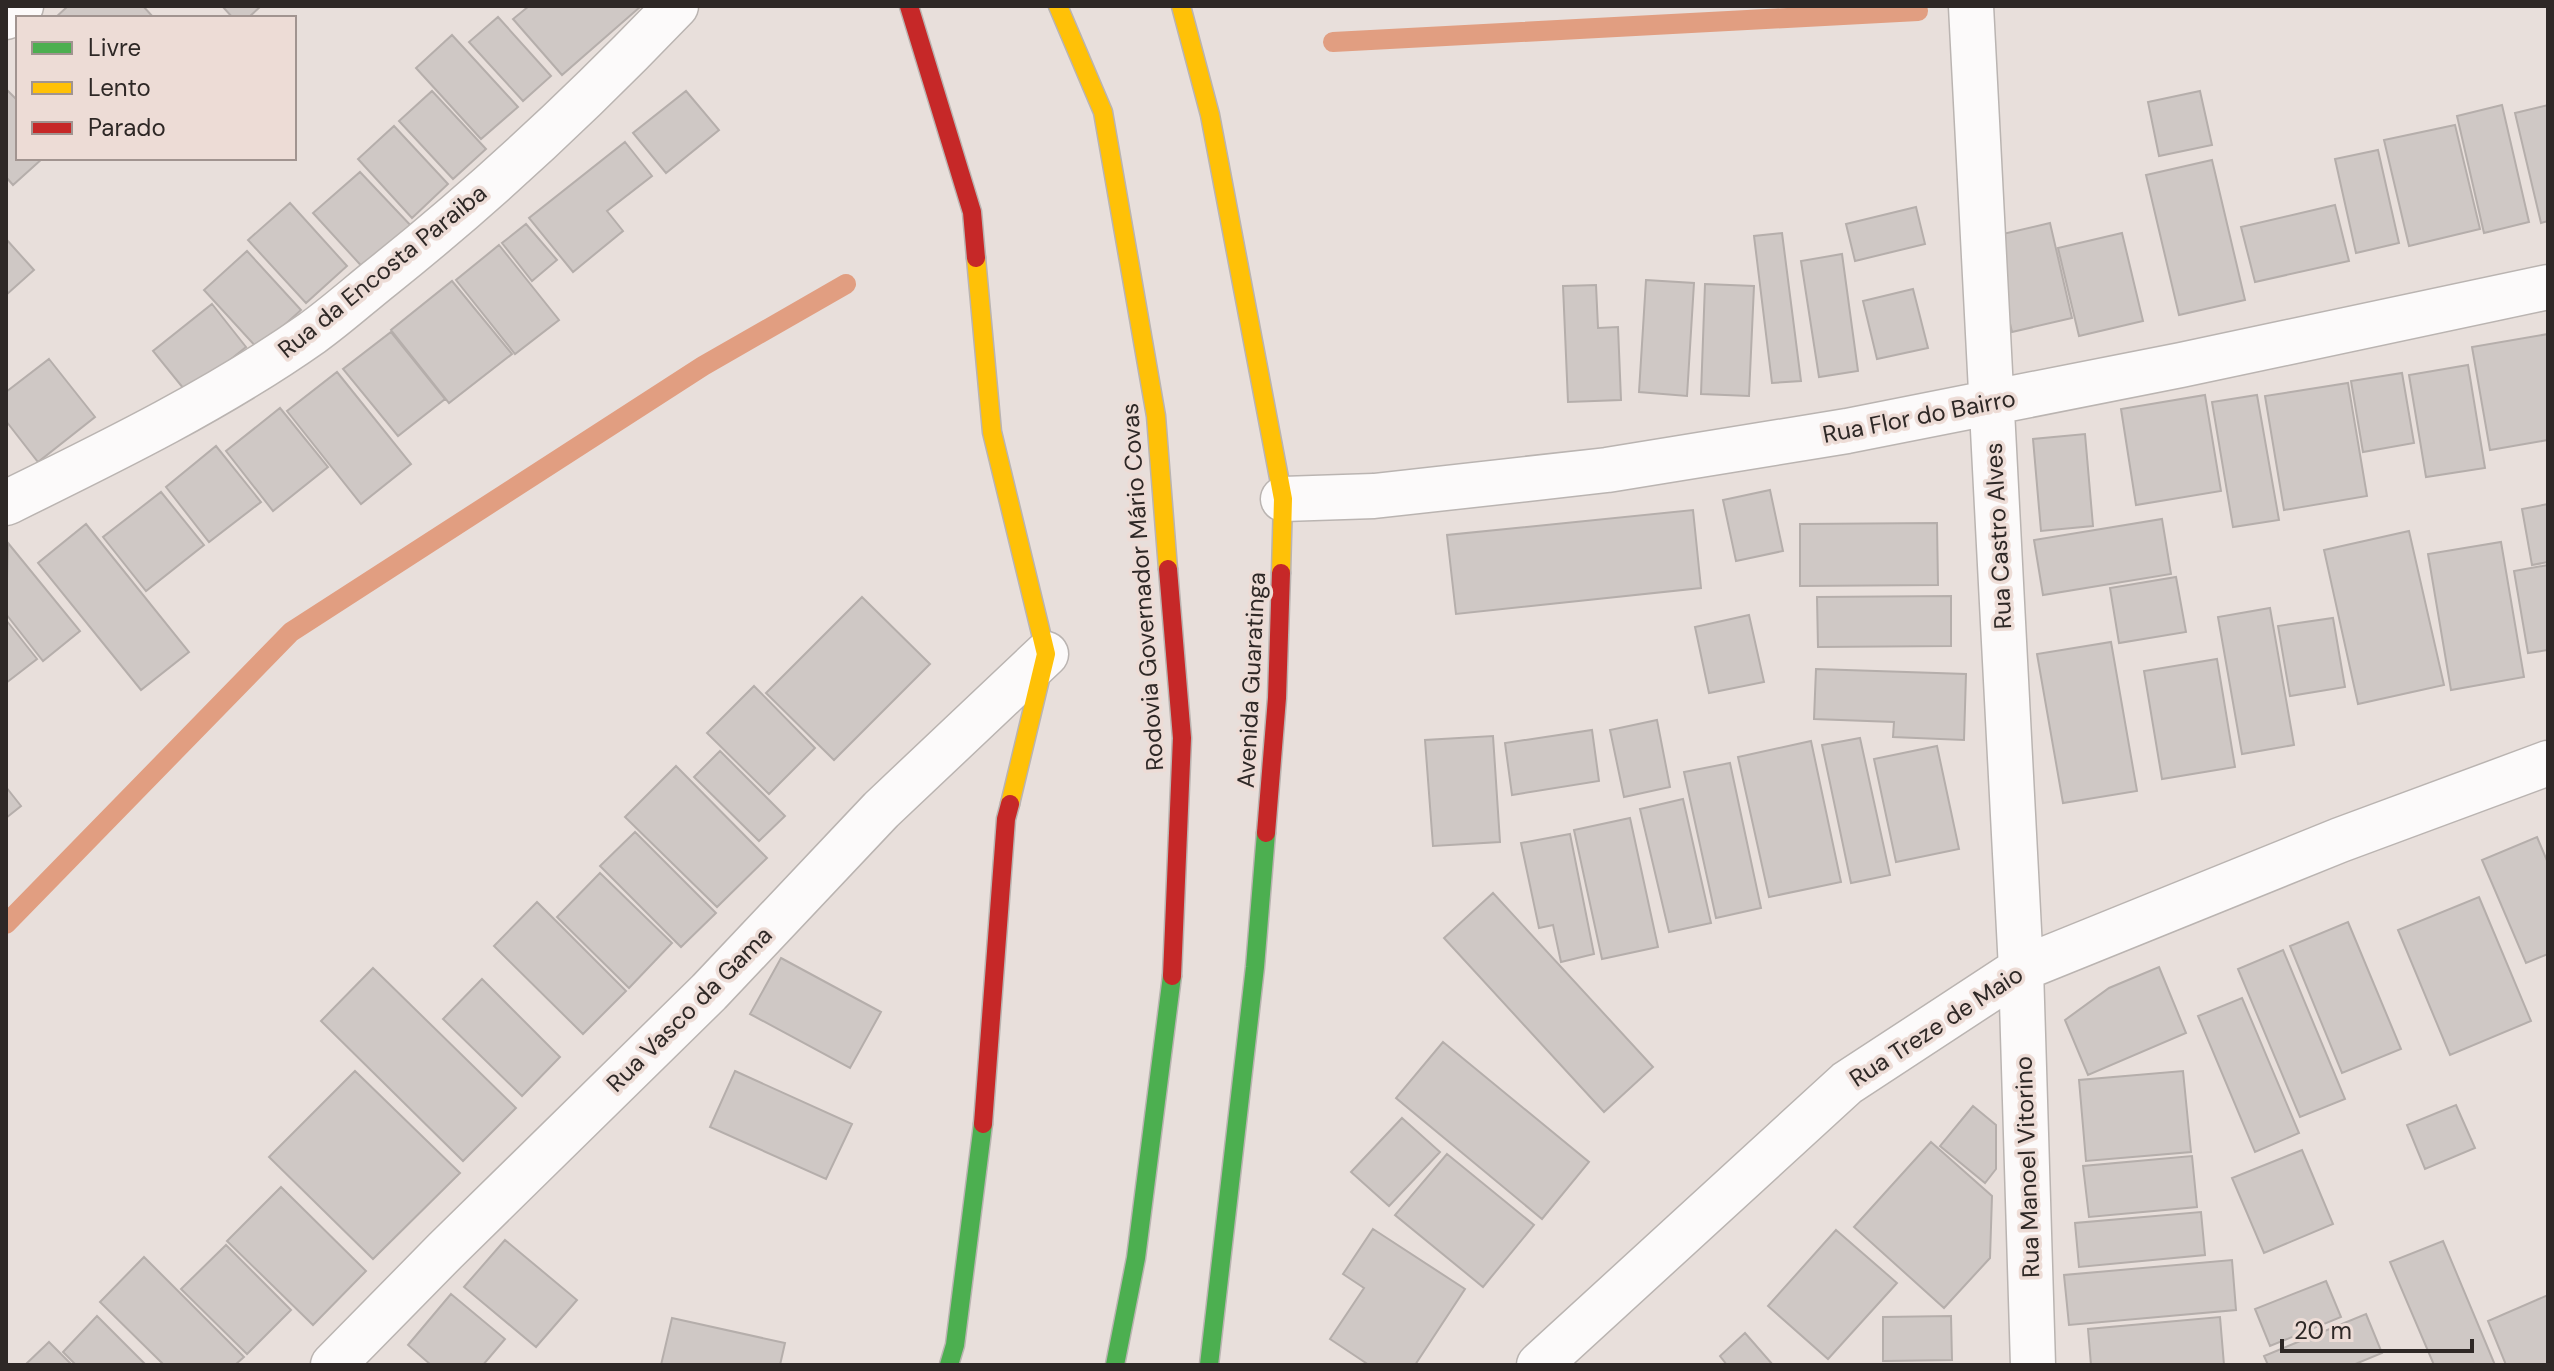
<svg xmlns="http://www.w3.org/2000/svg" width="2554" height="1371" font-family="'DM Sans',sans-serif">
<rect width="100%" height="100%" fill="#e8dfdb"/>
<g fill="none" stroke-linecap="round" stroke-linejoin="round">
<path stroke="#e19e81" stroke-width="20" d="M 1333,42 L 1918,11
M 6,924 L 291,632 L 703,366 L 846,284"/>
</g>
<path fill="#cfc8c5" stroke="#b5aeab" stroke-width="2" d="M 68,6 L 143,6 L 154,18 L 55,18 Z
M 222,6 L 261,6 L 248,18 L 233,18 Z
M 529,6 L 639,6 L 640,7 L 562,75 L 513,19 Z
M 498,17 L 551,76 L 523,101 L 469,42 Z
M 452,35 L 518,107 L 481,139 L 416,68 Z
M 6,89 L 18,101 L 18,158 L 43,158 L 13,185 L 6,177 Z
M 432,91 L 486,149 L 453,179 L 399,121 Z
M 686,91 L 719,130 L 666,173 L 633,133 Z
M 2200,91 L 2212,145 L 2159,156 L 2148,102 Z
M 2502,105 L 2529,222 L 2484,233 L 2457,116 Z
M 2548,105 L 2548,221 L 2541,223 L 2515,113 Z
M 2455,125 L 2480,229 L 2409,246 L 2384,140 Z
M 394,126 L 448,184 L 412,218 L 358,159 Z
M 625,142 L 652,176 L 607,211 L 623,231 L 573,272 L 529,218 Z
M 2378,150 L 2399,243 L 2356,253 L 2335,159 Z
M 2212,160 L 2245,300 L 2179,315 L 2146,175 Z
M 360,172 L 414,229 L 367,272 L 313,213 Z
M 290,203 L 347,266 L 306,303 L 248,240 Z
M 2335,205 L 2349,261 L 2255,282 L 2241,227 Z
M 1916,207 L 1925,244 L 1855,261 L 1846,224 Z
M 2050,223 L 2072,318 L 2012,332 L 1990,237 Z
M 526,224 L 557,260 L 532,281 L 502,243 Z
M 1782,233 L 1801,381 L 1772,383 L 1754,236 Z
M 2122,233 L 2143,321 L 2079,336 L 2058,248 Z
M 6,239 L 34,270 L 6,295 Z
M 499,245 L 559,320 L 515,354 L 456,280 Z
M 247,251 L 301,310 L 258,349 L 204,290 Z
M 1842,254 L 1858,371 L 1819,377 L 1801,261 Z
M 1646,280 L 1694,283 L 1687,396 L 1639,392 Z
M 452,281 L 512,354 L 449,403 L 391,330 Z
M 1705,284 L 1754,286 L 1749,396 L 1701,394 Z
M 1596,285 L 1598,328 L 1618,327 L 1621,400 L 1568,402 L 1563,286 Z
M 1913,289 L 1928,348 L 1877,359 L 1863,301 Z
M 212,304 L 246,347 L 188,394 L 153,351 Z
M 391,332 L 445,399 L 398,436 L 343,369 Z
M 2548,334 L 2548,440 L 2490,450 L 2472,347 Z
M 49,359 L 95,417 L 38,462 L 6,421 L 6,392 Z
M 2468,365 L 2485,468 L 2426,477 L 2409,375 Z
M 337,372 L 411,464 L 361,504 L 287,411 Z
M 2402,373 L 2414,443 L 2363,452 L 2351,381 Z
M 2348,383 L 2367,496 L 2284,510 L 2265,396 Z
M 2205,395 L 2221,491 L 2136,505 L 2121,409 Z
M 2257,395 L 2279,520 L 2233,527 L 2212,402 Z
M 280,408 L 328,467 L 273,511 L 226,451 Z
M 2085,434 L 2093,526 L 2041,531 L 2033,439 Z
M 216,446 L 261,502 L 209,542 L 166,487 Z
M 1770,490 L 1783,551 L 1736,561 L 1723,500 Z
M 161,492 L 204,545 L 146,591 L 103,537 Z
M 2548,504 L 2548,562 L 2532,565 L 2522,509 Z
M 1693,510 L 1701,588 L 1456,614 L 1447,535 Z
M 2162,519 L 2171,574 L 2043,595 L 2034,540 Z
M 1937,523 L 1938,585 L 1800,586 L 1800,524 Z
M 86,524 L 189,652 L 141,690 L 38,563 Z
M 2409,531 L 2444,685 L 2358,704 L 2324,550 Z
M 2501,542 L 2524,677 L 2451,690 L 2428,554 Z
M 8,543 L 80,631 L 43,661 L 6,614 Z
M 2548,565 L 2548,650 L 2528,653 L 2514,571 Z
M 2176,577 L 2186,632 L 2119,643 L 2110,588 Z
M 1951,596 L 1951,646 L 1818,647 L 1817,597 Z
M 862,597 L 930,664 L 834,760 L 766,693 Z
M 2270,608 L 2294,745 L 2242,754 L 2218,617 Z
M 1749,615 L 1764,682 L 1709,693 L 1695,627 Z
M 2333,618 L 2345,687 L 2290,696 L 2278,626 Z
M 6,620 L 37,659 L 6,683 Z
M 2111,642 L 2137,791 L 2063,803 L 2037,654 Z
M 2217,659 L 2235,767 L 2162,779 L 2144,671 Z
M 1816,669 L 1966,674 L 1964,740 L 1893,737 L 1894,722 L 1814,719 Z
M 754,686 L 815,748 L 769,794 L 707,733 Z
M 1657,720 L 1670,787 L 1624,797 L 1610,730 Z
M 1592,730 L 1599,781 L 1512,795 L 1505,743 Z
M 1493,736 L 1500,842 L 1433,846 L 1425,740 Z
M 1860,738 L 1890,875 L 1851,883 L 1822,745 Z
M 1811,741 L 1841,882 L 1769,897 L 1738,757 Z
M 1937,746 L 1959,849 L 1896,862 L 1874,759 Z
M 720,751 L 785,816 L 759,841 L 694,777 Z
M 1730,763 L 1761,908 L 1716,918 L 1684,772 Z
M 676,766 L 767,858 L 717,907 L 625,817 Z
M 6,787 L 21,806 L 6,818 Z
M 1683,799 L 1711,923 L 1669,932 L 1640,809 Z
M 1630,818 L 1658,947 L 1602,959 L 1574,830 Z
M 635,832 L 716,913 L 681,947 L 600,866 Z
M 1570,834 L 1594,954 L 1561,962 L 1553,925 L 1539,928 L 1521,843 Z
M 2537,837 L 2548,863 L 2548,954 L 2526,963 L 2482,860 Z
M 600,873 L 672,943 L 629,988 L 557,917 Z
M 1493,893 L 1653,1067 L 1604,1112 L 1444,938 Z
M 2479,897 L 2531,1021 L 2450,1055 L 2398,930 Z
M 537,902 L 626,991 L 583,1034 L 494,946 Z
M 2348,922 L 2401,1049 L 2342,1073 L 2290,946 Z
M 2283,950 L 2345,1099 L 2300,1117 L 2238,969 Z
M 781,958 L 881,1012 L 850,1068 L 750,1014 Z
M 2159,967 L 2186,1033 L 2088,1075 L 2065,1020 L 2109,988 Z
M 373,968 L 516,1108 L 463,1161 L 321,1021 Z
M 482,979 L 560,1057 L 522,1096 L 443,1019 Z
M 2242,998 L 2299,1133 L 2255,1152 L 2198,1016 Z
M 1443,1042 L 1589,1162 L 1542,1219 L 1396,1098 Z
M 355,1071 L 460,1173 L 373,1259 L 269,1157 Z
M 735,1071 L 852,1124 L 826,1179 L 710,1127 Z
M 2183,1071 L 2191,1152 L 2086,1161 L 2079,1080 Z
M 2456,1105 L 2475,1148 L 2425,1169 L 2407,1125 Z
M 1973,1106 L 1996,1125 L 1996,1169 L 1985,1183 L 1940,1146 Z
M 1402,1118 L 1440,1152 L 1389,1206 L 1351,1172 Z
M 1931,1142 L 1992,1196 L 1990,1258 L 1944,1308 L 1854,1227 Z
M 2302,1150 L 2333,1224 L 2264,1253 L 2232,1178 Z
M 1447,1154 L 1534,1225 L 1483,1287 L 1395,1215 Z
M 2192,1156 L 2197,1207 L 2089,1217 L 2083,1166 Z
M 281,1187 L 366,1271 L 313,1325 L 227,1241 Z
M 2201,1212 L 2205,1255 L 2079,1267 L 2075,1223 Z
M 1373,1229 L 1465,1289 L 1415,1365 L 1369,1365 L 1330,1339 L 1364,1288 L 1343,1274 Z
M 1836,1230 L 1897,1283 L 1828,1359 L 1768,1306 Z
M 505,1240 L 577,1300 L 536,1347 L 464,1287 Z
M 2443,1241 L 2495,1365 L 2434,1365 L 2390,1262 Z
M 226,1245 L 291,1310 L 247,1354 L 181,1289 Z
M 144,1257 L 244,1357 L 235,1365 L 164,1365 L 100,1302 Z
M 2232,1260 L 2236,1310 L 2069,1325 L 2064,1275 Z
M 2326,1281 L 2341,1317 L 2270,1346 L 2255,1309 Z
M 451,1294 L 505,1339 L 483,1365 L 431,1365 L 408,1345 Z
M 2548,1295 L 2548,1365 L 2506,1365 L 2488,1321 Z
M 2366,1314 L 2382,1353 L 2353,1365 L 2268,1365 L 2264,1356 Z
M 97,1316 L 146,1365 L 76,1365 L 63,1352 Z
M 1951,1316 L 1952,1360 L 1883,1361 L 1883,1317 Z
M 2220,1317 L 2224,1365 L 2091,1365 L 2088,1329 Z
M 672,1318 L 785,1343 L 780,1365 L 661,1365 Z
M 1745,1333 L 1773,1365 L 1727,1365 L 1720,1356 Z
M 49,1342 L 72,1365 L 25,1365 Z"/>
<g fill="none" stroke-linecap="round" stroke-linejoin="round">
<defs>
<path id="street" d="M 1971,6 L 2021,969 L 2033,1365
M 6,17 L 21,6
M 1283,499 L 1374,496 L 1607,470 L 1847,431 L 2181,365 L 2548,287
M 6,503 C 110,452 217,400 312,333 C 337,315 359,295 383,276 C 487,193 584,102 676,6
M 333,1365 L 445,1251 L 709,992 L 881,810 L 1046,654
M 1539,1365 L 1847,1083 L 2021,969 L 2340,840 L 2548,763"/>
<path id="fast" d="M 949,1365 L 955,1345 L 983,1124
M 1115,1365 L 1136,1258 L 1172,976
M 1209,1365 L 1255,967 L 1266,833"/>
<path id="slow" d="M 1058,6 L 1103,112 L 1156,416 L 1168,569
M 1181,6 L 1210,115 L 1283,499 L 1281,573
M 976,258 L 992,432 L 1046,654 L 1010,804"/>
<path id="jam" d="M 909,6 L 972,212 L 976,258
M 1168,569 L 1182,738 L 1172,976
M 1266,833 L 1277,698 L 1281,573
M 983,1124 L 1006,819 L 1010,804"/>
</defs>
<use href="#street" stroke="#bab4b1" stroke-width="47"/>
<use href="#fast" stroke="#bab4b1" stroke-width="21"/>
<use href="#slow" stroke="#bab4b1" stroke-width="21"/>
<use href="#jam" stroke="#bab4b1" stroke-width="21"/>
<use href="#street" stroke="#fcfafa" stroke-width="44"/>
<use href="#fast" stroke="#4caf50" stroke-width="18"/>
<use href="#slow" stroke="#ffc107" stroke-width="18"/>
<use href="#jam" stroke="#c62828" stroke-width="18"/>
</g>
<g text-anchor="middle" dominant-baseline="central" stroke-width="7" stroke-linejoin="round" paint-order="stroke">
<g font-size="24" fill="#2e2826" stroke="#eddcd6">
<text transform="translate(382 271) rotate(-39)">Rua da Encosta Paraiba</text>
<text transform="translate(1919 416) rotate(-11)">Rua Flor do Bairro</text>
<text transform="translate(1998 536) rotate(-93)">Rua Castro Alves</text>
<text transform="translate(1142 587) rotate(-94)">Rodovia Governador Mário Covas</text>
<text transform="translate(1251 680) rotate(-87)">Avenida Guaratinga</text>
<text transform="translate(689 1009) rotate(-45)">Rua Vasco da Gama</text>
<text transform="translate(1936 1026) rotate(-33)">Rua Treze de Maio</text>
<text transform="translate(2027 1167) rotate(-92)">Rua Manoel Vitorino</text>
</g>
</g>
<rect width="2554" height="1371" fill="none" stroke="#2e2826" stroke-width="16"/>
<rect x="16" y="16" width="280" height="144" fill="#eddcd6" stroke="#a19490" stroke-width="2"/>
<rect x="32" y="42" width="40" height="12" fill="#4caf50" stroke="#a19490" stroke-width="2"/>
<text x="88" y="56" font-size="24" fill="#2e2826">Livre</text>
<rect x="32" y="82" width="40" height="12" fill="#ffc107" stroke="#a19490" stroke-width="2"/>
<text x="88" y="96" font-size="24" fill="#2e2826">Lento</text>
<rect x="32" y="122" width="40" height="12" fill="#c62828" stroke="#a19490" stroke-width="2"/>
<text x="88" y="136" font-size="24" fill="#2e2826">Parado</text>
<path d="M2282 1339v12h190v-12" fill="none" stroke="#2e2826" stroke-width="4"/>
<text x="2294" y="1339" font-size="24" fill="#2e2826" stroke="#eddcd6" stroke-width="6" paint-order="stroke">20 m</text>
</svg>
